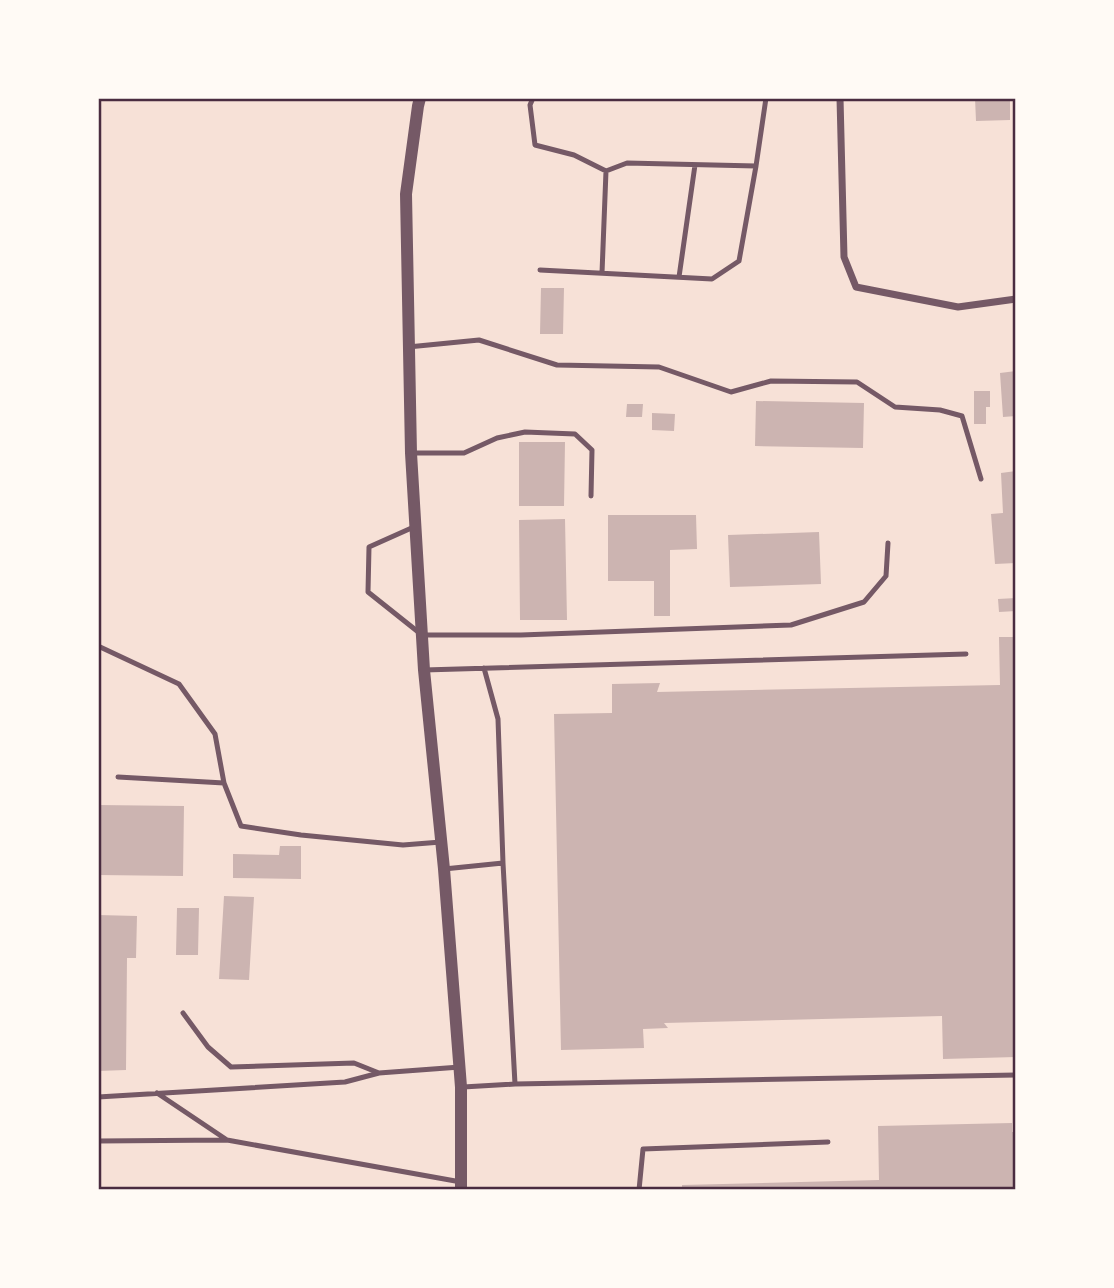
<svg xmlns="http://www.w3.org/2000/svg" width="1114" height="1288" font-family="'Nunito Sans',sans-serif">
<rect width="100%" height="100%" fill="#f7e1d7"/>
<path fill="#ccb4b1" d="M 975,98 L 1010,98 L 1010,120 L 976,121 Z
M 541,288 L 564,288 L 563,334 L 540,334 Z
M 1016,371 L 1016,416 L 1003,417 L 1000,373 Z
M 974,391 L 990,391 L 990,407 L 986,407 L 986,424 L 974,424 Z
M 756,401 L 864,403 L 863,448 L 755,446 Z
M 627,404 L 643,404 L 642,417 L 626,417 Z
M 652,413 L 675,414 L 674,431 L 652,430 Z
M 519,442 L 565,442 L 564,506 L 519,506 Z
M 1016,471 L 1016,563 L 995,564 L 991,514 L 1003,513 L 1001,473 Z
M 608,515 L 696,515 L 697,549 L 670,550 L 670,616 L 654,616 L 654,581 L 608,581 Z
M 565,519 L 567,620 L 520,620 L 519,520 Z
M 819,532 L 821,584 L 730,587 L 728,535 Z
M 1016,598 L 1016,611 L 999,612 L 998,599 Z
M 999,637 L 1016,637 L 1016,1057 L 943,1059 L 942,1016 L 664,1023 L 668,1028 L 643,1029 L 644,1048 L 561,1050 L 554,714 L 612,713 L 612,684 L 660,683 L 657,692 L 1000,685 Z
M 98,805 L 184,806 L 183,876 L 98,875 Z
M 280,846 L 301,846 L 301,879 L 233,878 L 233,854 L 279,855 Z
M 224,896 L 254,897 L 249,980 L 219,979 Z
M 177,908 L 199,908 L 198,955 L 176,955 Z
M 98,915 L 137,916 L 136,958 L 127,958 L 126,1070 L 98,1071 Z
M 1012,1123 L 1012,1132 L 1016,1132 L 1016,1190 L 682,1190 L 682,1185 L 879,1180 L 878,1126 Z"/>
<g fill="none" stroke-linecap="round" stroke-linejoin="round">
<path stroke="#755966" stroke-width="5" d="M 533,98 L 530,105 L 535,145 L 574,155 L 606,171
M 540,270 L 712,279 L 739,261 L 756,166 L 766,98
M 602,273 L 606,171 L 627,163 L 756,166
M 679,277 L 695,165
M 408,347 L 479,340 L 557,365 L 659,367 L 731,392 L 771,381 L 857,382 L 895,407 L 940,410 L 962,416 L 981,479
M 411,453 L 464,453 L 497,438 L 525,432 L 575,434 L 592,450 L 591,496
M 416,526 L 369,547 L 368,592 L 422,635 L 521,635 L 791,625 L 864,602 L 886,576 L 888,543
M 98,646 L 179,684 L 215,734 L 224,783 L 241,826 L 301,835 L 403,845 L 441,842
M 484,668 L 498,719 L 503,863 L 515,1084
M 424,670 L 966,654
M 118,777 L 224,783
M 444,869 L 503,863
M 183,1013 L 208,1047 L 231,1067 L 354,1063 L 379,1073
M 463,1087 L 515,1084 L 1016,1075
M 157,1093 L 227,1140
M 98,1097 L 345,1082 L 379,1073 L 460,1067
M 98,1141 L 227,1140 L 461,1182
M 639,1190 L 643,1149 L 828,1142"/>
<path stroke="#755966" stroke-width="7" d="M 840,98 L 844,257 L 856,287 L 958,307 L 1016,299"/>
<path stroke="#755966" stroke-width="12" d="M 420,98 L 418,106 L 406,194 L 411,453 L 424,670 L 444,869 L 461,1087 L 461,1190"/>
</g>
<rect width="1114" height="1288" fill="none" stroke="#fffaf5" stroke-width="200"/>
<rect x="100" y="100" width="914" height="1088" fill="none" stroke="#4a2c40" stroke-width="2.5"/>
</svg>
